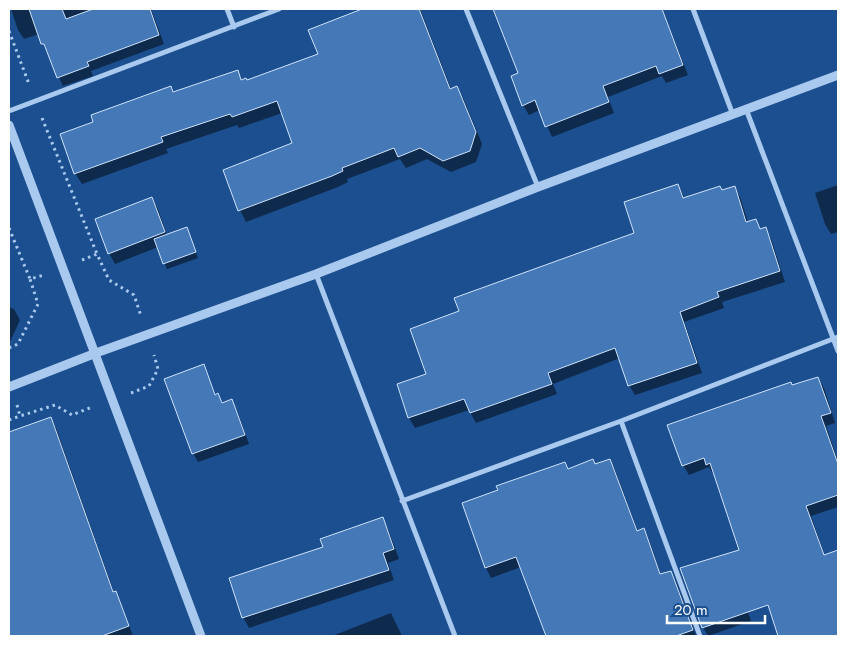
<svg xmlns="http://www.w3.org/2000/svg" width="847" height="645" font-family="Jost,sans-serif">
<rect width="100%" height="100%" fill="#1b4f8f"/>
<path fill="#0007" d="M 11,9 L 151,9 L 164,44 L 91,71 L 93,76 L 63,86 L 39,34 L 24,39 L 18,30 Z
M 365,9 L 420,9 L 451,89 L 456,87 L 463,98 L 482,144 L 476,162 L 451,172 L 427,159 L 406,168 L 400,159 L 347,179 L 348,182 L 338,187 L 246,222 L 240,210 L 294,144 L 282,113 L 239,128 L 237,125 L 166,149 L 168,153 L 82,184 L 75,173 L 173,93 L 237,72 L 242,81 L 247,82 L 319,54 L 309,30 Z
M 498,9 L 662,9 L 688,75 L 666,83 L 662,76 L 608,97 L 614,113 L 552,137 L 540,110 L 529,115 L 523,105 L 520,73 Z
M 678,185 L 685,199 L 734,187 L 740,197 L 748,222 L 755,220 L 761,230 L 765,229 L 771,239 L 785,282 L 722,302 L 724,308 L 684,322 L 702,373 L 635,395 L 629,385 L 620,358 L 553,384 L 557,394 L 476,423 L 469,410 L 415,428 L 409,418 L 398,385 L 428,375 L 461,312 L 636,233 Z
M 838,185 L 838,232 L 831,234 L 825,224 L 815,193 Z
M 152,198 L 158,209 L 167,236 L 189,234 L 198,258 L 167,269 L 158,247 L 115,264 L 109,253 Z
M 9,307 L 14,309 L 20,320 L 9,344 Z
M 203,366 L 216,396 L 218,395 L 223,404 L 231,401 L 236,409 L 249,444 L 198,462 L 193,453 Z
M 818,378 L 824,388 L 835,423 L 826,426 L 838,461 L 838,507 L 811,516 L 823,551 L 751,576 L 715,474 L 713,474 L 709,467 L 689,475 L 683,465 Z
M 51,418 L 56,428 L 114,593 L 120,602 L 133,636 L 9,636 L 9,575 L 14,573 L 9,560 L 9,441 L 11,441 L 9,433 Z
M 610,460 L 615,470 L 638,532 L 644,530 L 649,540 L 661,575 L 671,572 L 676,582 L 696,636 L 547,636 L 521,567 L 491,578 L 486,568 L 463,504 L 568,470 L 595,466 Z
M 382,518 L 388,529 L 399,559 L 388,563 L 394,580 L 249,628 L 243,617 L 324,548 Z
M 732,563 L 751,621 L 708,636 L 703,627 Z
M 391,613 L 402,636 L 332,636 Z"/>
<path fill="#4478b7" stroke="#cfe3fa" d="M 29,9 L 62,9 L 66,19 L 93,9 L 150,9 L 159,35 L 87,62 L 89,66 L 57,78 L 44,44 L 41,44 Z
M 362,9 L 419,9 L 450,89 L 457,86 L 476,132 L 470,151 L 443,161 L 420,148 L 398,157 L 394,148 L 342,168 L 343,171 L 332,176 L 238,211 L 223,170 L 292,143 L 277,101 L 232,117 L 230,114 L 161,137 L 163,142 L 74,174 L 60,134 L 93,122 L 91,115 L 171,86 L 173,92 L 238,70 L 241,80 L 246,78 L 247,80 L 318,54 L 308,30 Z
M 493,9 L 662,9 L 683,65 L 659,74 L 656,66 L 603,86 L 609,102 L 545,127 L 535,100 L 522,106 L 511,76 L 518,73 Z
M 678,184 L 683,198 L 720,186 L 722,190 L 735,186 L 746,222 L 756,219 L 760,229 L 766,227 L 780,271 L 717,292 L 719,297 L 680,312 L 697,363 L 628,386 L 615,348 L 548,373 L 552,384 L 470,413 L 464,399 L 408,418 L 397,384 L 426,374 L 410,329 L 459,311 L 454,298 L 634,233 L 624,202 Z
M 152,197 L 165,232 L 108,254 L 95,219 Z
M 187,227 L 196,252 L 163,264 L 154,239 Z
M 204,364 L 215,395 L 218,393 L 222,403 L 232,399 L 245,435 L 192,454 L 164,379 Z
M 818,377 L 831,413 L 821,416 L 838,464 L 838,495 L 806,506 L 824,555 L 838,550 L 838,636 L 778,636 L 768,605 L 702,628 L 680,568 L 739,550 L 710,463 L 706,465 L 704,458 L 682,466 L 667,425 L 791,382 L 792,385 Z
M 51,417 L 113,592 L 116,591 L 129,626 L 102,636 L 9,636 L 9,432 Z
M 593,459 L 595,464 L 610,459 L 637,531 L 644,528 L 660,574 L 671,571 L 693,630 L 676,636 L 546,636 L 516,557 L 485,568 L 462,503 L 498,490 L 496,486 L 565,462 L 568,469 Z
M 383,517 L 394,549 L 383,553 L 389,570 L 242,618 L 229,578 L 323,547 L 320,539 Z"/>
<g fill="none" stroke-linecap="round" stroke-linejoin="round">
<path stroke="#a9c9ee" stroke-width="3" stroke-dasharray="2.5 4" stroke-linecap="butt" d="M 9,31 L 29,84
M 42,118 L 97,254
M 9,228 L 30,279 L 44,275
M 82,260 L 97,254 L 109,280 L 134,295 L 141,316
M 9,348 L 18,344 L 38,304 L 30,279
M 131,393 L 149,386 L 158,369 L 154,355
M 17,405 L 20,416 L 55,405 L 72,415 L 92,407
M 9,420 L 20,416"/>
<path stroke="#a9c9ee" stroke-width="5" d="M 227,9 L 234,27
M 466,9 L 538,187
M 693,9 L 733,115
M 746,109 L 838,351
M 9,111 L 279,9
M 316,274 L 455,636
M 621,421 L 700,636
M 402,501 L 621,421 L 838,337"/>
<path stroke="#a9c9ee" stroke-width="9" d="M 9,125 L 201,636
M 9,387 L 96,353 L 316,274 L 538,187 L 838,75"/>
</g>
<rect width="847" height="645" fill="none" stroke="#ffffff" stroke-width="20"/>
<path d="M667 615v8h98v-8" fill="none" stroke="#ffffff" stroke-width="2.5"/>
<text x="674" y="615" font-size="15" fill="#ffffff" stroke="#1b4f8f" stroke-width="4" paint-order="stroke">20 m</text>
</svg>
